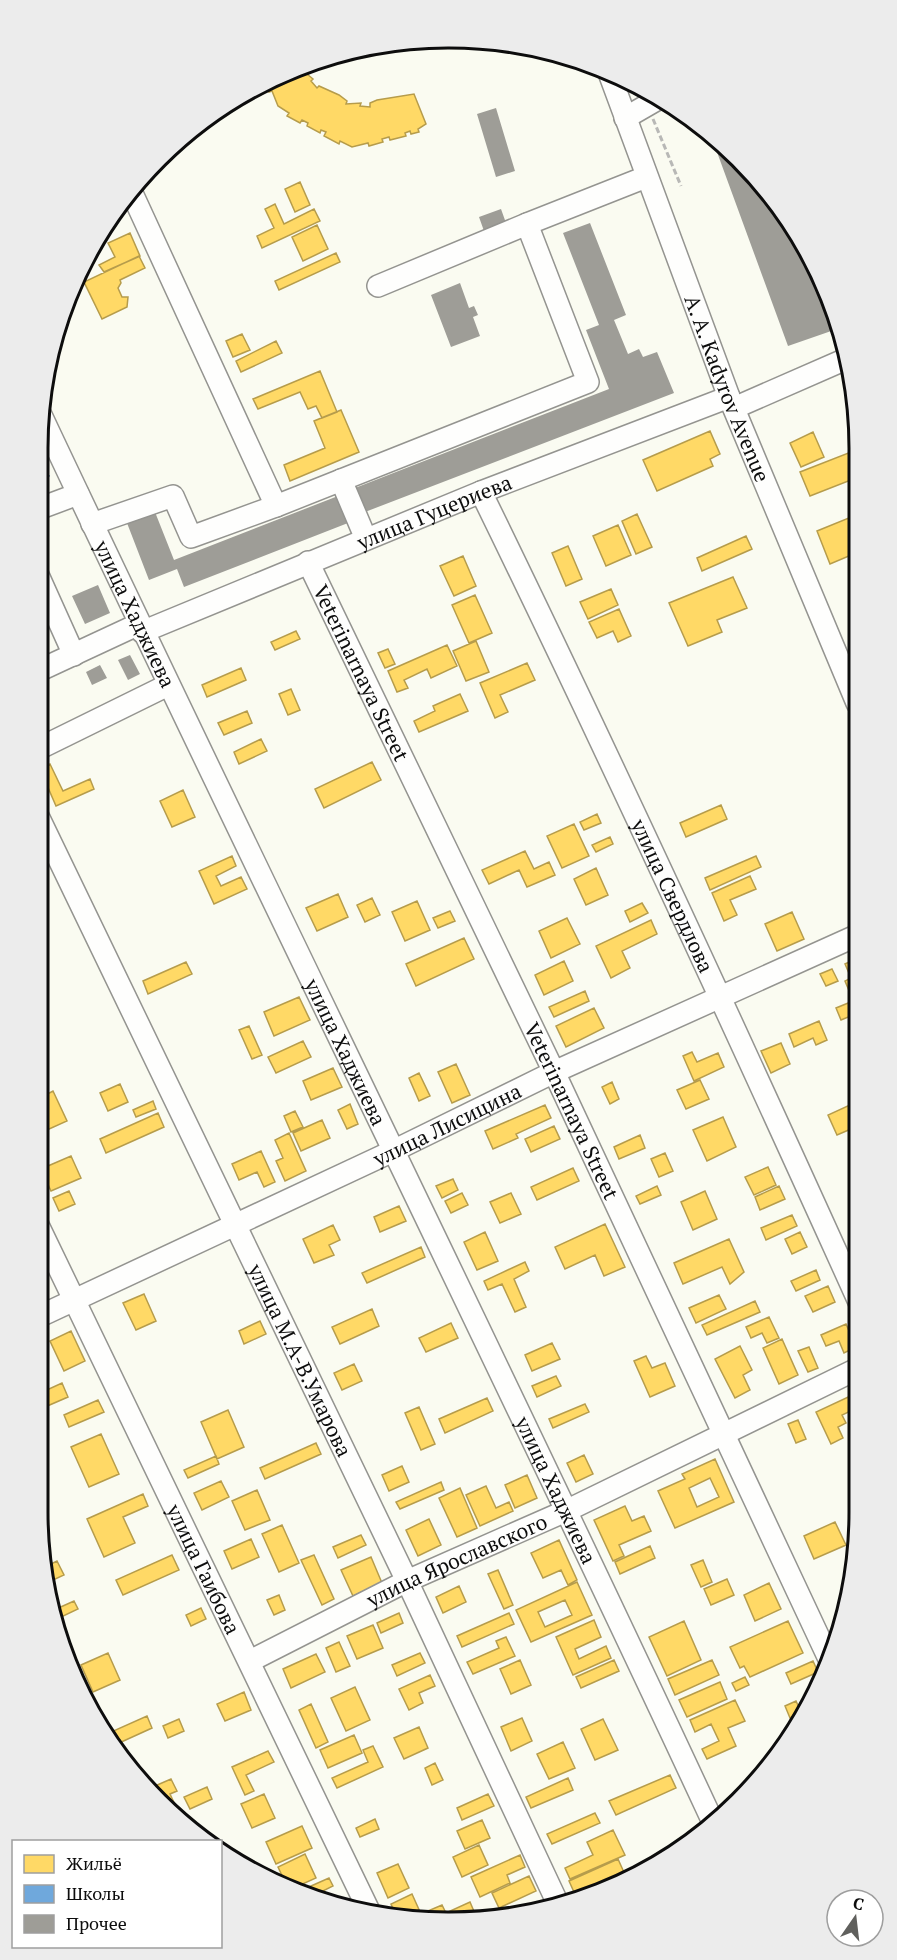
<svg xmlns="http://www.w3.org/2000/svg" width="897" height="1960" font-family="'PT Serif',serif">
<rect width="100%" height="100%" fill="#fafbf1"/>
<path fill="#ffd966" stroke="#b69c4b" stroke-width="1.5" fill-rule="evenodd" d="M 304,65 L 301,69 L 313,79 L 311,81 L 317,88 L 319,86 L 339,95 L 347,101 L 346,104 L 361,103 L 360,106 L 370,107 L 370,103 L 377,100 L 414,94 L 426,124 L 418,129 L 419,132 L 411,134 L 410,131 L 405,133 L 406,136 L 390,140 L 389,137 L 382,139 L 383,142 L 369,146 L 368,143 L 352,147 L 340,141 L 339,144 L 324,136 L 326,132 L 321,130 L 320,133 L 307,126 L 308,123 L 302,120 L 300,123 L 287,116 L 289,113 L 278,106 L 272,91 L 269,92 L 266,82 Z
M 300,182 L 310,205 L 295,212 L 285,189 Z
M 275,204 L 284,224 L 314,209 L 320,221 L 262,248 L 257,236 L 274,228 L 265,209 Z
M 317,225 L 328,249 L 303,261 L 292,237 Z
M 130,233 L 140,256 L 104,272 L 99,265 L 115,257 L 108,243 Z
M 336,253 L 340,262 L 279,290 L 275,281 Z
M 139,256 L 145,268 L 120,280 L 121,283 L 118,288 L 122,297 L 128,297 L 127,307 L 102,319 L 84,282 Z
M 242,334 L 250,350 L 233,357 L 226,341 Z
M 276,341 L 282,353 L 241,372 L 236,361 Z
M 320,371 L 337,412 L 322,418 L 316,406 L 308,409 L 300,392 L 258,409 L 253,399 Z
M 341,410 L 359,452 L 290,481 L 284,465 L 325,448 L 314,421 Z
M 710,431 L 720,454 L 710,459 L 713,466 L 657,491 L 643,460 Z
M 813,432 L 824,457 L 801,467 L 790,443 Z
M 856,450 L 856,478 L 810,496 L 800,472 Z
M 637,514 L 652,547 L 636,554 L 622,521 Z
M 856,515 L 856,553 L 830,564 L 817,531 Z
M 618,525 L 631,555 L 606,566 L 593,536 Z
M 746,536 L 752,549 L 702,571 L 697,558 Z
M 568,546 L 582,579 L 566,586 L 552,553 Z
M 463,556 L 476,586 L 454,596 L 440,566 Z
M 733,577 L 747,608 L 717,620 L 722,632 L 688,646 L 669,603 Z
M 611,589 L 618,605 L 588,619 L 580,602 Z
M 475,595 L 492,633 L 469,643 L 452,605 Z
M 619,609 L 631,636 L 618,642 L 613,631 L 597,638 L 589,622 Z
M 296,631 L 300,639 L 275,650 L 271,642 Z
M 476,641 L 489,672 L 466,681 L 453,651 Z
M 447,645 L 457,666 L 431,678 L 427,669 L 404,680 L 408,688 L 397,692 L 388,671 Z
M 388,649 L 395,664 L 385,668 L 378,653 Z
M 527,663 L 535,680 L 500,695 L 508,712 L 495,718 L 480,683 Z
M 241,668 L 246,680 L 207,697 L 202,685 Z
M 291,689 L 300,710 L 288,715 L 279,694 Z
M 460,694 L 468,711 L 419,732 L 414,721 L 435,711 L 433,706 Z
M 247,711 L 252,723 L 224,735 L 218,723 Z
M 261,739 L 267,751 L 239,764 L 234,752 Z
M 372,762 L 381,780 L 324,808 L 315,789 Z
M 50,764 L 63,791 L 90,779 L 94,789 L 56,806 L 40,769 Z
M 183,790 L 195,817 L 172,827 L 160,801 Z
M 721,805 L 727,819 L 686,837 L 680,823 Z
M 597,814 L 601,823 L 584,830 L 580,822 Z
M 574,824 L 589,856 L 562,868 L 547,836 Z
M 610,837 L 613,844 L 596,852 L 592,845 Z
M 525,851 L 534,869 L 549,862 L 555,875 L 527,887 L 519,870 L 489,884 L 482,870 Z
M 232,856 L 236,866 L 216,876 L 221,886 L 241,877 L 247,889 L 214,904 L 199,871 Z
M 756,856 L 761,867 L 710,890 L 705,878 Z
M 596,868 L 608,895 L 586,905 L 574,879 Z
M 750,876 L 756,889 L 730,900 L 737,915 L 724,921 L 712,893 Z
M 338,894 L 348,917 L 317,931 L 306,908 Z
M 372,898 L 380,915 L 365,922 L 357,905 Z
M 417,901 L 430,930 L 405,941 L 392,912 Z
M 642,903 L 648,913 L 630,922 L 625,911 Z
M 450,911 L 455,921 L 438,928 L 433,918 Z
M 792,912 L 804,939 L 777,951 L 765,924 Z
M 567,918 L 580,944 L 551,958 L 539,931 Z
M 651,920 L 657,934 L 622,951 L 630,968 L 611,978 L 596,946 Z
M 464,938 L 474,959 L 416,986 L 406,964 Z
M 858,958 L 858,998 L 853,1000 L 845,981 L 851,978 L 845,964 Z
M 564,961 L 573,981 L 544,995 L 535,975 Z
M 186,962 L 192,974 L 148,994 L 143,981 Z
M 832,969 L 838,981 L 826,986 L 820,974 Z
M 585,991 L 589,1001 L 554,1017 L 549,1007 Z
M 299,997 L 310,1020 L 274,1036 L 264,1012 Z
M 853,1001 L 858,1013 L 841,1020 L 836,1008 Z
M 594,1008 L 604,1028 L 566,1047 L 556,1026 Z
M 819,1021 L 827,1040 L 816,1045 L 813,1038 L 794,1047 L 789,1034 Z
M 249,1026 L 262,1055 L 252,1059 L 239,1030 Z
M 303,1041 L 311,1057 L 276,1073 L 268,1057 Z
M 781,1043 L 790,1064 L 771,1073 L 761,1051 Z
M 692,1052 L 697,1062 L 718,1053 L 724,1067 L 694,1081 L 683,1056 Z
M 456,1064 L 470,1095 L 452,1103 L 438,1072 Z
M 333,1068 L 342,1087 L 311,1100 L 303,1081 Z
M 419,1073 L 430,1096 L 419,1101 L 409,1078 Z
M 700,1080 L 709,1099 L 686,1109 L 677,1090 Z
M 612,1082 L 619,1099 L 610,1104 L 602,1087 Z
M 120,1084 L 128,1102 L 108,1111 L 100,1093 Z
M 53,1091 L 67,1121 L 38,1134 L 38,1099 Z
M 153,1101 L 156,1109 L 136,1117 L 133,1110 Z
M 350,1104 L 358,1124 L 347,1129 L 338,1110 Z
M 852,1104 L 858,1126 L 837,1135 L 828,1115 Z
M 545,1105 L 551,1118 L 516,1134 L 518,1138 L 493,1149 L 485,1131 Z
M 295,1111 L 303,1127 L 291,1132 L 284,1116 Z
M 158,1113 L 164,1127 L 106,1153 L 100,1139 Z
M 723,1117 L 736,1147 L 707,1161 L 693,1130 Z
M 322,1120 L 330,1138 L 301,1151 L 293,1133 Z
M 554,1126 L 560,1139 L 531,1152 L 525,1139 Z
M 289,1133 L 306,1171 L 285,1181 L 276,1161 L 283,1158 L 275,1140 Z
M 640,1135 L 645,1148 L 619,1159 L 614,1147 Z
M 858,1143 L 858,1159 L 852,1146 Z
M 261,1151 L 275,1182 L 264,1187 L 257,1172 L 239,1180 L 232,1164 Z
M 665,1153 L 673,1171 L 659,1177 L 651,1159 Z
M 71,1156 L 81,1178 L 51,1191 L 41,1169 Z
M 768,1167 L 776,1185 L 754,1195 L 745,1177 Z
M 573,1168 L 579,1181 L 537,1200 L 531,1187 Z
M 453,1179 L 458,1190 L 442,1198 L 436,1186 Z
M 657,1186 L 661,1195 L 640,1204 L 636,1196 Z
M 779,1186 L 785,1199 L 760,1210 L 755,1197 Z
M 69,1191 L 75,1204 L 59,1211 L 53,1198 Z
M 705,1191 L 717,1219 L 693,1230 L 681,1202 Z
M 462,1193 L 468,1205 L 451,1213 L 445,1201 Z
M 511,1193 L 521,1214 L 500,1223 L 490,1202 Z
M 399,1206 L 406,1221 L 380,1232 L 374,1217 Z
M 792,1215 L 797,1226 L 766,1240 L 761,1228 Z
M 605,1224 L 625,1267 L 604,1276 L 595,1255 L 565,1269 L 555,1247 Z
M 333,1225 L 340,1240 L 329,1245 L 334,1255 L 314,1263 L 303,1239 Z
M 485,1232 L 498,1261 L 477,1270 L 464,1242 Z
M 800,1232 L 807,1247 L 792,1254 L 785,1239 Z
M 729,1239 L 744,1272 L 730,1284 L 722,1267 L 683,1284 L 674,1263 Z
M 421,1247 L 425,1257 L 367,1283 L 362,1273 Z
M 525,1262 L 529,1271 L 514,1279 L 526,1307 L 515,1312 L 502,1284 L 488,1290 L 484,1281 Z
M 816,1270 L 820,1280 L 796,1291 L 791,1281 Z
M 40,1278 L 48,1296 L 38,1300 L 38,1279 Z
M 828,1286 L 835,1302 L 813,1312 L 805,1296 Z
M 144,1294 L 156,1321 L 136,1330 L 123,1303 Z
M 719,1295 L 726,1309 L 696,1323 L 689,1308 Z
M 755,1301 L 760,1312 L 707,1335 L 702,1325 Z
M 372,1309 L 379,1326 L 340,1344 L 332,1327 Z
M 769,1317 L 779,1338 L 767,1343 L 762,1333 L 751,1338 L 746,1327 Z
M 260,1321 L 266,1334 L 244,1344 L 239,1331 Z
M 451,1323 L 458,1338 L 426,1352 L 419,1338 Z
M 846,1324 L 856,1347 L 844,1353 L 839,1341 L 826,1346 L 821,1335 Z
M 71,1331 L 85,1361 L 64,1371 L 50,1341 Z
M 782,1339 L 798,1375 L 779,1384 L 763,1348 Z
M 552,1343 L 560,1359 L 532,1371 L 525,1355 Z
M 740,1346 L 752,1370 L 743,1375 L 750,1390 L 735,1398 L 715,1359 Z
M 809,1347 L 818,1368 L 808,1372 L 798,1351 Z
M 646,1356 L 652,1368 L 665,1363 L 675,1386 L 650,1397 L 634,1361 Z
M 354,1364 L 362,1381 L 342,1390 L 334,1373 Z
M 556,1376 L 561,1386 L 537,1397 L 532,1386 Z
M 62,1383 L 68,1397 L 38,1410 L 38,1394 Z
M 859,1392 L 859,1407 L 842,1415 L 846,1423 L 838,1427 L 843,1438 L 831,1444 L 816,1412 Z
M 487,1398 L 493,1411 L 445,1433 L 439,1419 Z
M 98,1400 L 104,1412 L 69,1427 L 64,1415 Z
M 585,1404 L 589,1412 L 553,1428 L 549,1419 Z
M 419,1407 L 435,1444 L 421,1450 L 405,1413 Z
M 228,1410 L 244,1447 L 217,1459 L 201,1422 Z
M 798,1420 L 806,1439 L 796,1443 L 788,1424 Z
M 859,1420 L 859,1434 L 854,1422 Z
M 101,1434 L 119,1474 L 89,1487 L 71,1447 Z
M 316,1443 L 321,1454 L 265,1479 L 260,1468 Z
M 584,1455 L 593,1474 L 576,1482 L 567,1463 Z
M 216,1456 L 219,1464 L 188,1478 L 184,1470 Z
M 715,1459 L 734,1502 L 675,1528 L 658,1491 L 685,1479 L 682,1474 ZM 710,1478 L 719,1497 L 697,1507 L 689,1488 Z
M 402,1466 L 409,1482 L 389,1491 L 382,1475 Z
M 527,1475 L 537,1498 L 515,1508 L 505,1485 Z
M 221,1481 L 229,1497 L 202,1510 L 194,1493 Z
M 441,1482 L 444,1490 L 400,1509 L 396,1502 Z
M 486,1486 L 496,1508 L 509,1502 L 513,1511 L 480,1526 L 466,1495 Z
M 460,1488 L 477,1528 L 457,1537 L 439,1498 Z
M 257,1490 L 270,1520 L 245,1530 L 232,1501 Z
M 143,1494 L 148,1506 L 123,1517 L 135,1543 L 104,1557 L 87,1519 Z
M 625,1506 L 632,1521 L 644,1516 L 651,1531 L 619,1545 L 624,1556 L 613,1561 L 594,1520 Z
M 429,1519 L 441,1545 L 418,1556 L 406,1530 Z
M 835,1522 L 846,1545 L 814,1559 L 804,1536 Z
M 282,1525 L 299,1563 L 279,1572 L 262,1534 Z
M 361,1535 L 366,1545 L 338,1558 L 333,1547 Z
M 251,1539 L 259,1557 L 232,1569 L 224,1551 Z
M 559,1540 L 577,1580 L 568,1585 L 561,1570 L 543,1578 L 531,1553 Z
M 650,1546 L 655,1558 L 620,1574 L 615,1562 Z
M 172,1555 L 179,1570 L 123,1595 L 116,1580 Z
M 314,1555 L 334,1599 L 322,1605 L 301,1560 Z
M 371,1557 L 382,1583 L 353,1596 L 341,1570 Z
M 703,1560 L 712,1582 L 701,1587 L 691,1565 Z
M 57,1561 L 64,1575 L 49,1582 L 47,1566 Z
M 498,1570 L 513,1605 L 504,1609 L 488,1574 Z
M 727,1579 L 734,1595 L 711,1605 L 704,1589 Z
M 577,1582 L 592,1615 L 531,1642 L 516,1610 ZM 565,1600 L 572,1615 L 545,1627 L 538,1612 Z
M 769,1583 L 781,1609 L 755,1621 L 744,1595 Z
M 459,1586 L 466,1602 L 443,1613 L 436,1597 Z
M 279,1595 L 285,1610 L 274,1615 L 267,1600 Z
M 74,1601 L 78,1609 L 57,1619 L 54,1610 Z
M 201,1608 L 206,1619 L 191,1626 L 186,1615 Z
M 399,1613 L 403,1623 L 381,1633 L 377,1623 Z
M 509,1613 L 514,1624 L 462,1647 L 457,1636 Z
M 594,1620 L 601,1637 L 575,1649 L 579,1659 L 606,1646 L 611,1658 L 573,1675 L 556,1637 Z
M 684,1621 L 701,1660 L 667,1676 L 649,1637 Z
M 788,1621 L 803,1653 L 750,1677 L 744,1666 L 740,1668 L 730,1647 Z
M 373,1625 L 383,1648 L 357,1659 L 347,1636 Z
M 506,1637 L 515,1656 L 473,1674 L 467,1662 L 499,1648 L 496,1641 Z
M 339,1642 L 350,1666 L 336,1672 L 326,1648 Z
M 108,1653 L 120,1680 L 93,1692 L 81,1665 Z
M 420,1653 L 425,1663 L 397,1676 L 392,1665 Z
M 316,1654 L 325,1672 L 291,1688 L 283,1669 Z
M 520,1660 L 531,1685 L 511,1694 L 500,1669 Z
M 614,1660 L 619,1671 L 581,1688 L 576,1677 Z
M 712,1660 L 719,1675 L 675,1695 L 668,1679 Z
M 813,1661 L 818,1672 L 791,1684 L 786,1673 Z
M 430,1675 L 435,1686 L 419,1693 L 423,1703 L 409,1710 L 399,1689 Z
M 745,1677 L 749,1685 L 736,1691 L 732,1683 Z
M 720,1682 L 727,1699 L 687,1717 L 679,1700 Z
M 355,1687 L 370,1720 L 346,1731 L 331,1698 Z
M 244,1692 L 251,1710 L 225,1721 L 217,1704 Z
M 735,1700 L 745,1721 L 728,1728 L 736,1746 L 707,1759 L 702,1749 L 719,1741 L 711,1724 L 695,1732 L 690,1720 Z
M 796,1701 L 801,1712 L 790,1718 L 785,1706 Z
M 311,1704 L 328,1742 L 316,1748 L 299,1710 Z
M 147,1716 L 152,1728 L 117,1744 L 111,1732 Z
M 522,1718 L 532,1741 L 511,1751 L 501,1727 Z
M 179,1719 L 184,1731 L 168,1738 L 163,1726 Z
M 603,1719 L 618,1750 L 595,1760 L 581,1729 Z
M 419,1727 L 428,1748 L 404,1759 L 394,1738 Z
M 354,1735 L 362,1753 L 328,1768 L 320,1750 Z
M 563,1742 L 575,1768 L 549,1779 L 537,1754 Z
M 373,1746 L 383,1767 L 337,1788 L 332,1778 L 368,1762 L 363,1750 Z
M 268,1751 L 274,1762 L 246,1775 L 254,1791 L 245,1795 L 232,1767 Z
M 435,1763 L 443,1780 L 432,1785 L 425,1768 Z
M 670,1775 L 676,1788 L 616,1815 L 609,1801 Z
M 568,1778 L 573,1790 L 531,1808 L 526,1797 Z
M 171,1779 L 177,1791 L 170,1794 L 176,1807 L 172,1809 L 148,1789 Z
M 207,1787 L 212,1799 L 190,1809 L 184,1797 Z
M 264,1794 L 275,1818 L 252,1828 L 241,1804 Z
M 488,1794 L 494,1806 L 462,1820 L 457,1808 Z
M 595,1813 L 600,1823 L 552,1844 L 547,1834 Z
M 375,1819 L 379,1829 L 360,1837 L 356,1828 Z
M 482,1820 L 490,1838 L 465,1849 L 457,1831 Z
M 302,1826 L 312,1848 L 276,1864 L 266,1842 Z
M 613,1830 L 625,1855 L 570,1879 L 565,1868 L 593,1855 L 587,1842 Z
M 479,1845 L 488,1865 L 462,1877 L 453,1857 Z
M 305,1854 L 316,1878 L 296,1887 L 286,1884 L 278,1867 Z
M 520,1855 L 525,1867 L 507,1875 L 510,1883 L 480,1897 L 471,1877 Z
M 618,1859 L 627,1879 L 578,1901 L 569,1881 Z
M 398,1864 L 409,1888 L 388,1898 L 377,1873 Z
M 529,1876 L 536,1891 L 499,1908 L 492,1893 Z
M 329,1878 L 333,1886 L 315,1895 L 302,1890 Z
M 412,1894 L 421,1914 L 442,1905 L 446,1913 L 470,1902 L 476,1916 L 471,1918 L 396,1916 L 391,1904 Z"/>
<path fill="#6fa8dc" stroke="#527a9e" stroke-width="1.5" d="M 38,468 L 49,476 L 38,491 Z
M 38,626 L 47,633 L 38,647 Z"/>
<path fill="#9e9d97" d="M 496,108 L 515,171 L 496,177 L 477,114 Z
M 710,133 L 774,198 L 816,270 L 837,329 L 788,346 Z
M 501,209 L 506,223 L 484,231 L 479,217 Z
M 590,223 L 626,315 L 614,320 L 628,354 L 639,349 L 643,357 L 657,352 L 674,393 L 365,512 L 355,488 L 609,389 L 586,330 L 599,325 L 563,233 Z
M 96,240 L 102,244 L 88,266 L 82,267 Z
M 460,283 L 469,308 L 474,306 L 478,315 L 473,317 L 480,336 L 451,347 L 431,295 Z
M 338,496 L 348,523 L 184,587 L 177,569 L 149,580 L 127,523 L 155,512 L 174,560 Z
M 98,585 L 110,613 L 85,624 L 72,596 Z
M 130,655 L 140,674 L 128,680 L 118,660 Z
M 100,665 L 107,678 L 92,685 L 86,672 Z"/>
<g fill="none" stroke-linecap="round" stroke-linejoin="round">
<defs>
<g id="minor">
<path id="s1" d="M 608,70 L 729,397 L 857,703"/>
<path d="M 625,118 L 658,99"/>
<path d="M 131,191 L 276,506"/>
<path d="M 378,286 L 527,224"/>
<path d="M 734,408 L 846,359"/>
<path id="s2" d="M 41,415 C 262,884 493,1349 712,1820"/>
<path d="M 341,480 L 366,539"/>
<path id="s3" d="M 481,492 C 612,760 736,1030 859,1302"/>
<path d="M 38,509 L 78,494"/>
<path d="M 92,524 L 173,496 L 191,537 L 276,506 L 588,382 L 527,224 L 646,177"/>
<path id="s4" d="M 308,562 L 554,1072 L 830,1661"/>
<path d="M 38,575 L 74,655"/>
<path id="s5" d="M 142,632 L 481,492 L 729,397"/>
<path d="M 38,671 L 139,624"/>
<path d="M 38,749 L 168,685"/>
<path id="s6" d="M 38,816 L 407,1581 L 559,1906"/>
<path id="s7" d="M 38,1225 L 371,1915"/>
<path id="s8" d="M 38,1317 L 393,1151 L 554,1072 L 858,935"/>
<path id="s9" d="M 250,1661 L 407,1581 L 568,1510 L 859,1368"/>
</g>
</defs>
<use href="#minor" stroke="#949490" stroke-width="24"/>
<path stroke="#b8b8b6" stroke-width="3" stroke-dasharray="6 3" stroke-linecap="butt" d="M 653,119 L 681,186"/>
<use href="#minor" stroke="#fefefd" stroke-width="21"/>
</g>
<g text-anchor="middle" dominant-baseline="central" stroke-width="6" stroke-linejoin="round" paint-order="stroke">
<g font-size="21" fill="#0d0d0d" stroke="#fff">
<text stroke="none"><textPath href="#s1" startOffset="340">A. A. Kadyrov Avenue</textPath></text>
<text stroke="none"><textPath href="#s5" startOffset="316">улица Гуцериева</textPath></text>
<text stroke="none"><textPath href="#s2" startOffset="220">улица Хаджиева</textPath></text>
<text stroke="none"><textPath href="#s4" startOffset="123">Veterinarnaya Street</textPath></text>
<text stroke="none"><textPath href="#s3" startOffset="447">улица Свердлова</textPath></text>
<text stroke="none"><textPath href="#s2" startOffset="706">улица Хаджиева</textPath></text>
<text stroke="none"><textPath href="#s4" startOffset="609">Veterinarnaya Street</textPath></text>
<text stroke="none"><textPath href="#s8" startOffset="452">улица Лисицина</textPath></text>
<text stroke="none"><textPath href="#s6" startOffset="604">улица М.А-В.Умарова</textPath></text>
<text stroke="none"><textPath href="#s2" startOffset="1192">улица Хаджиева</textPath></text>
<text stroke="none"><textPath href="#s9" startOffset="230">улица Ярославского</textPath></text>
<text stroke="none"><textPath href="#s7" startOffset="382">улица Гаибова</textPath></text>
</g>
</g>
<path d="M0 0H897V1960H0ZM448 48H449A400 400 0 0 1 849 448V1512A400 400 0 0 1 449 1912H448A400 400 0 0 1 48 1512V448A400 400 0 0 1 448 48Z" fill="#ececec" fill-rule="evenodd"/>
<path fill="none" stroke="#0d0d0d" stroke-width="3" d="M448 48H449A400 400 0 0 1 849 448V1512A400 400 0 0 1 449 1912H448A400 400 0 0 1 48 1512V448A400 400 0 0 1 448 48Z"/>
<rect x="12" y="1840" width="210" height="108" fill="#ffffff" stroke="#9e9e9e" stroke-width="1.5"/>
<rect x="24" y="1855" width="30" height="18" fill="#ffd966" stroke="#9e9e9e" stroke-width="1.5"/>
<text x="66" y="1870" font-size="18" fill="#0d0d0d">Жильё</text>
<rect x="24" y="1885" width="30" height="18" fill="#6fa8dc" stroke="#9e9e9e" stroke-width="1.5"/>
<text x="66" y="1900" font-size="18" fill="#0d0d0d">Школы</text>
<rect x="24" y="1915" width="30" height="18" fill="#9e9d97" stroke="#9e9e9e" stroke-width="1.5"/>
<text x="66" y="1930" font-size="18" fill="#0d0d0d">Прочее</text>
<g transform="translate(855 1918) rotate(14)"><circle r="28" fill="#ffffff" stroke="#9e9e9e" stroke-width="1.5"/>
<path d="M0-4.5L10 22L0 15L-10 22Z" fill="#60605d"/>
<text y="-9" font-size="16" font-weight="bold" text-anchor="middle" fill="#0d0d0d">С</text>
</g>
</svg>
